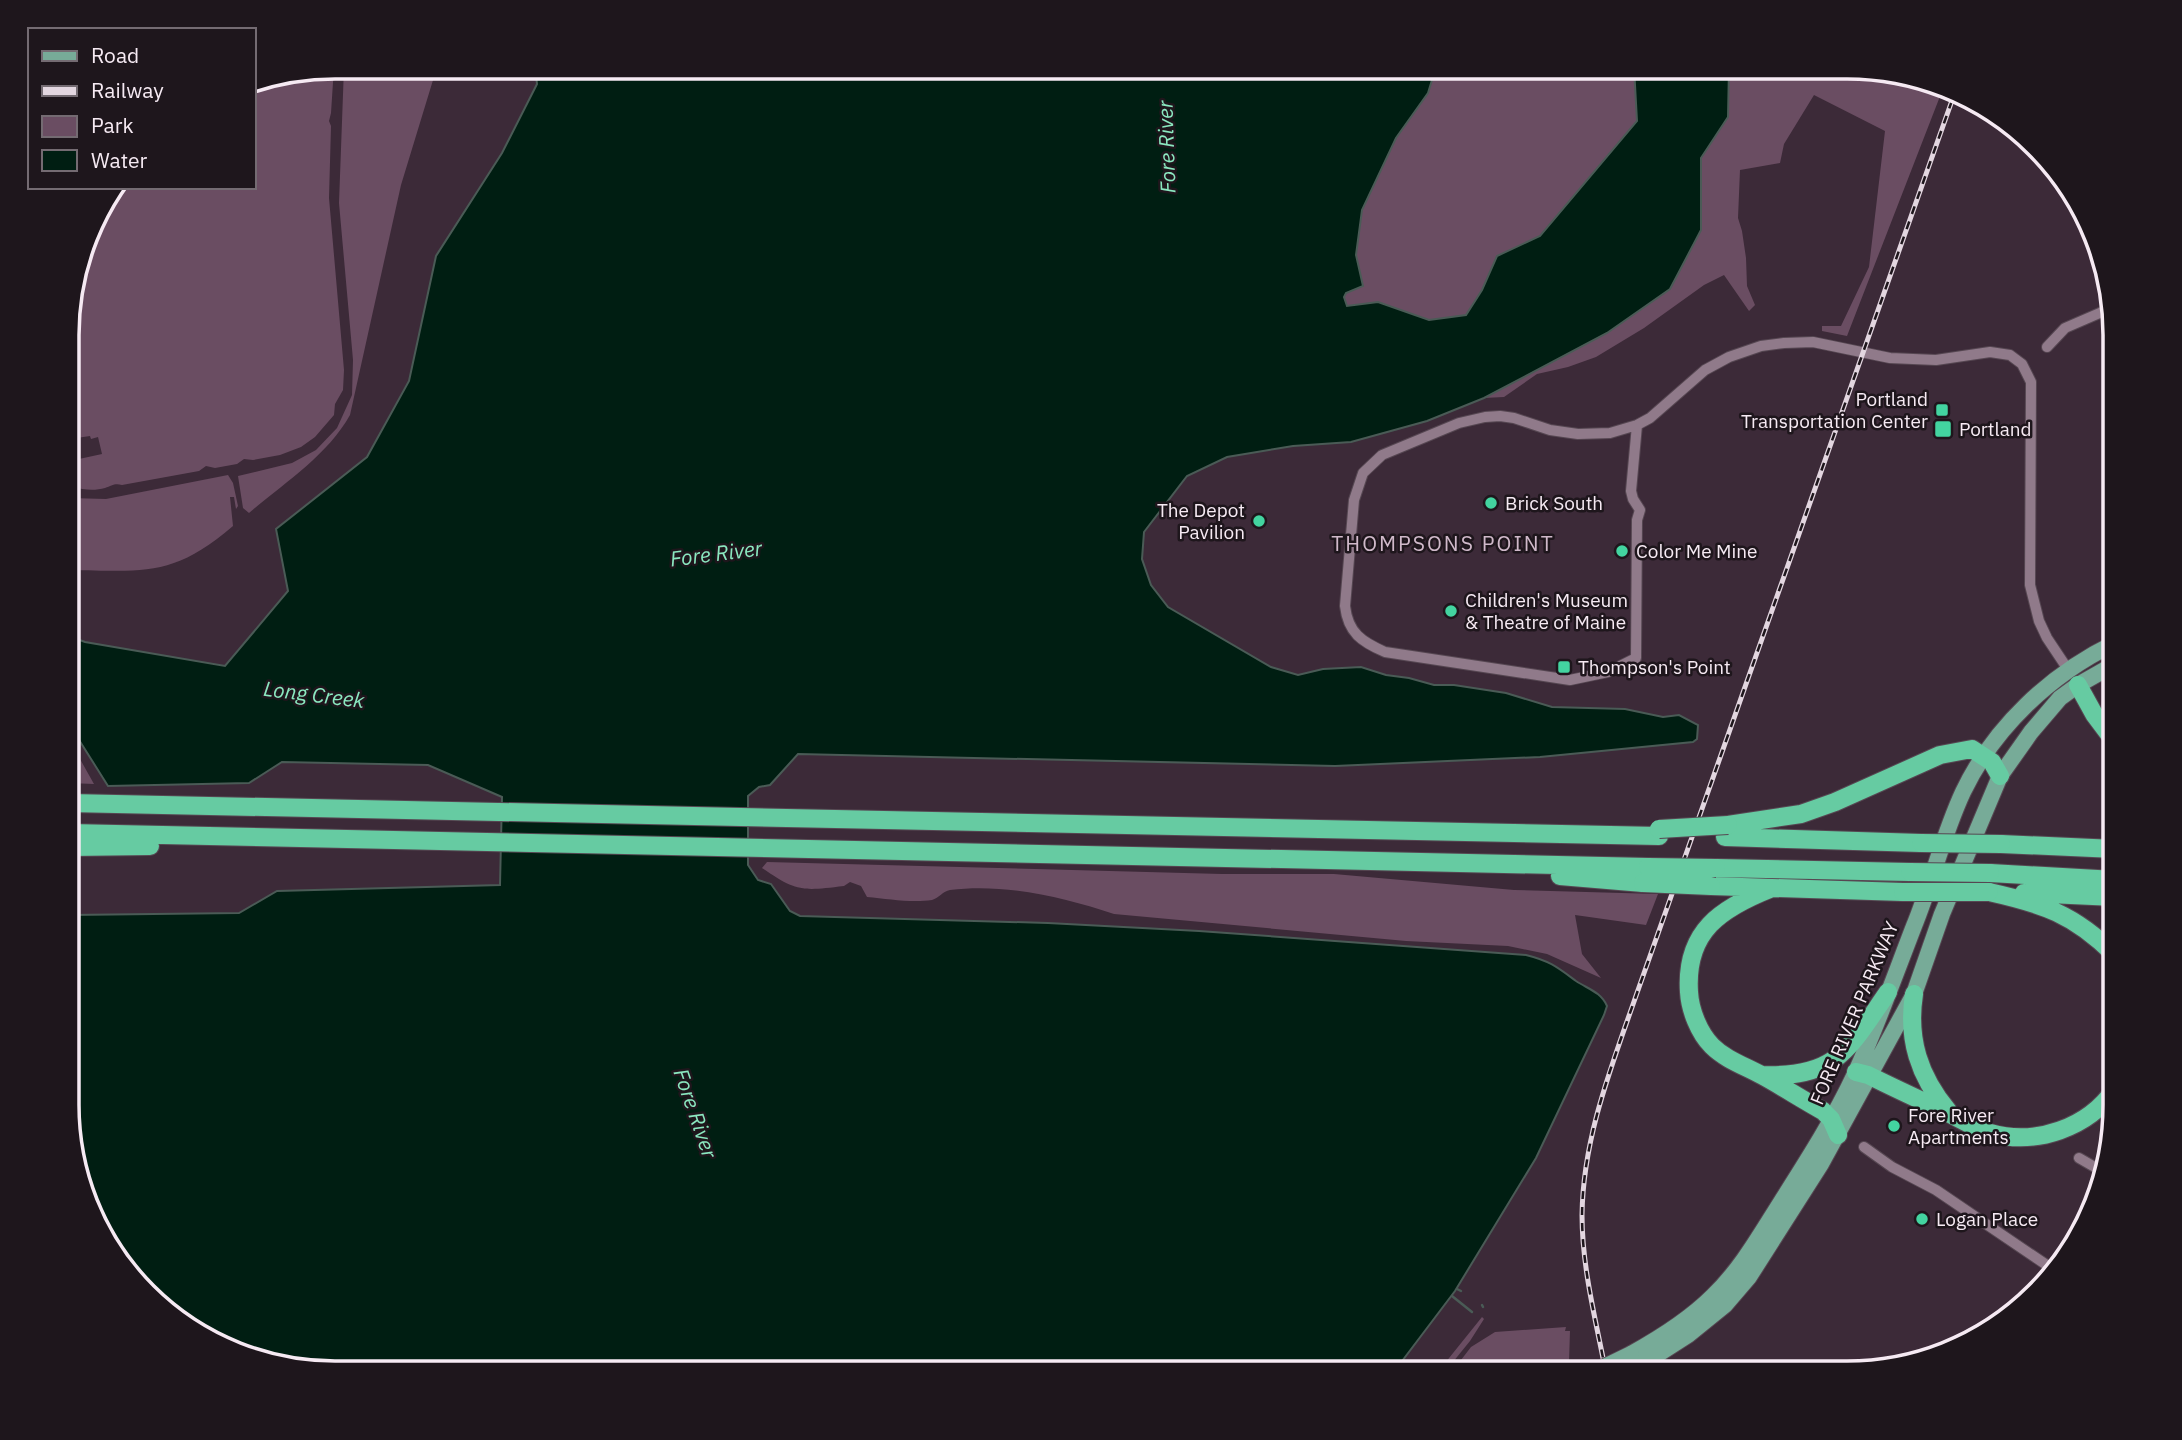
<svg xmlns="http://www.w3.org/2000/svg" width="2182" height="1440" font-family="'IBM Plex Sans',sans-serif">
<rect width="100%" height="100%" fill="#3c2a38"/>
<path fill="#6a4d62" d="M 334,67 L 331,113 L 329,121 L 331,126 L 329,198 L 344,370 L 343,390 L 335,404 L 334,415 L 315,437 L 301,447 L 280,455 L 253,460 L 244,459 L 237,464 L 215,468 L 206,466 L 199,471 L 122,485 C 114,483 112,486 105,488 C 95,491 83,490 74,487 L 79,459 L 102,454 L 98,437 L 91,439 L 90,436 L 70,439 L 72,455 L 69,475 L 69,301 L 94,216 L 116,187 L 254,187 L 254,83 Z
M 344,67 L 437,67 L 401,185 L 350,415 C 327,456 284,483 249,513 L 243,508 L 238,476 L 292,463 L 316,450 L 337,428 L 352,395 L 353,360 L 339,203 Z
M 1224,67 L 1847,67 L 1933,81 L 1944,86 L 1847,336 L 1822,331 L 1822,326 L 1841,326 L 1869,267 L 1885,131 L 1814,95 L 1784,144 L 1780,163 L 1740,170 L 1738,218 L 1742,231 L 1746,258 L 1747,286 L 1755,305 L 1749,311 L 1724,275 L 1704,285 L 1644,328 L 1596,357 L 1568,367 L 1537,374 L 1504,397 L 1484,398 L 1427,421 L 1351,442 L 1293,446 L 1227,457 L 1187,476 Z
M 228,475 L 233,483 L 238,506 L 236,509 L 234,497 L 230,497 L 233,526 C 172,578 144,571 69,570 L 69,498 L 106,499 Z
M 69,755 L 80,759 L 94,784 L 69,783 Z
M 767,862 L 1222,874 L 1334,874 L 1514,890 L 1658,894 L 1646,925 L 1575,915 L 1582,954 L 1601,978 L 1547,954 L 1508,946 L 1406,941 L 1114,914 C 1063,897 1004,883 950,890 C 943,891 939,898 932,900 C 912,903 888,899 867,897 L 861,886 L 850,882 L 844,886 C 802,891 797,892 762,868 Z
M 1482,1317 L 1484,1319 L 1470,1341 L 1444,1373 L 1437,1373 Z
M 1566,1327 L 1565,1331 L 1570,1331 L 1569,1362 L 1576,1360 L 1578,1369 L 1569,1373 L 1451,1373 L 1471,1347 L 1495,1332 Z"/>
<path fill="#001e12" stroke="#4a5b56" stroke-width="2" d="M 535,67 L 1436,67 L 1428,93 L 1396,138 L 1362,210 L 1356,255 L 1363,286 L 1346,293 L 1344,297 L 1347,306 L 1378,302 L 1429,320 L 1466,315 L 1482,290 L 1497,256 L 1540,236 L 1637,121 L 1634,67 L 1729,67 L 1728,117 L 1701,158 L 1701,230 L 1670,289 L 1607,333 L 1484,398 L 1427,421 L 1351,442 L 1293,446 L 1227,457 L 1187,476 L 1144,532 L 1142,559 L 1151,585 L 1168,607 L 1271,667 L 1298,675 L 1323,669 L 1361,667 L 1386,675 L 1409,678 L 1434,685 L 1454,685 L 1506,693 L 1552,707 L 1625,709 L 1663,717 L 1679,715 L 1698,725 L 1697,739 L 1693,742 L 1540,757 L 1335,766 L 798,754 L 770,785 L 759,787 L 748,796 L 748,865 L 758,880 L 771,884 L 790,911 L 800,916 L 1048,923 L 1199,931 L 1526,955 C 1550,961 1557,967 1576,981 C 1588,989 1601,992 1607,1006 L 1604,1015 L 1536,1158 L 1455,1291 L 1393,1373 L 335,1373 L 249,1359 L 186,1328 L 103,1239 L 69,1139 L 69,915 L 239,913 L 277,891 L 500,885 L 502,797 L 428,765 L 282,762 L 249,783 L 108,786 L 69,724 L 69,636 L 85,642 L 225,666 L 288,591 L 276,529 L 367,457 L 409,381 L 436,256 L 502,153 L 537,84 Z"/>
<g fill="none" stroke-linecap="round" stroke-linejoin="round">
<path stroke="#4a5b56" stroke-width="2.5" d="M 1457,1289 L 1461,1291
M 1452,1296 L 1472,1312
M 1482,1305 L 1483,1307"/>
<defs>
<path id="street" d="M 2047,347 L 2065,328 L 2102,312 L 2113,312
M 1637,425 L 1631,491 L 1633,499 L 1640,510 L 1637,520 L 1636,658 L 1608,672 L 1570,680 L 1385,652 C 1362,642 1348,633 1345,606 L 1354,500 L 1363,473 L 1382,455 L 1459,423 L 1485,417 L 1500,416 L 1514,418 L 1550,430 L 1578,434 L 1610,433 L 1637,425 L 1650,418 L 1705,370 L 1729,357 L 1761,346 L 1784,343 L 1813,342 L 1890,358 L 1936,360 L 1990,352 L 2010,355 L 2022,364 L 2031,382 L 2030,585 L 2039,621 L 2047,638 L 2069,671
M 1864,1147 L 1892,1167 L 1936,1190 L 2054,1270
M 2079,1158 L 2105,1173"/>
<path id="primary" d="M 1631,1354 C 1660,1338 1689,1320 1713,1296 C 1741,1269 1760,1235 1781,1202 C 1807,1161 1834,1119 1855,1074 C 1877,1026 1895,975 1914,926 C 1932,882 1943,835 1963,792 C 1994,727 2051,674 2115,643
M 1623,1373 L 1660,1353 L 1688,1335 L 1725,1305 L 1749,1277 L 1821,1164 L 1914,994 L 1942,914 L 2000,776 L 2031,732 L 2060,698 L 2078,685 L 2115,664"/>
<path id="highway" d="M 2115,682 L 2111,706 L 2115,721
M 2078,685 L 2094,714 L 2115,742
M 69,803 L 1659,836
M 1728,825 L 1801,814 L 1835,802 L 1940,755 L 1972,749 L 1992,762 L 2000,776
M 69,833 L 1648,867
M 1725,837 L 1921,843
M 2001,844 L 2115,849
M 69,847 L 150,846
M 1716,868 L 1910,872
M 1990,873 L 2115,880
M 1560,876 L 1643,883
M 1711,886 L 1903,892
M 1772,888 C 1721,908 1685,931 1689,992 C 1690,1010 1699,1033 1712,1046 C 1726,1060 1745,1066 1763,1076 C 1783,1087 1803,1100 1823,1111 L 1831,1119 L 1838,1135
M 1989,892 C 2043,904 2074,914 2115,955
M 2024,893 L 2115,897
M 1914,994 C 1907,1039 1919,1076 1948,1111
M 1856,1072 L 1868,1075 C 1894,1088 1920,1100 1946,1112 C 1961,1119 1974,1128 1990,1133 C 2036,1146 2088,1128 2115,1089
M 1762,1075 C 1838,1078 1849,1048 1888,992"/>
</defs>
<use href="#street" stroke="#564752" stroke-width="12"/>
<use href="#primary" stroke="#564752" stroke-width="18"/>
<use href="#highway" stroke="#564752" stroke-width="20"/>
<use href="#street" stroke="#907a8a" stroke-width="10"/>
<use href="#primary" stroke="#77ab98" stroke-width="16"/>
<use href="#highway" stroke="#66cba2" stroke-width="18"/>
<defs>
<path id="rail" d="M 1606,1373 C 1596,1321 1582,1268 1582,1215 C 1583,1137 1612,1065 1637,993 L 1955,92"/>
</defs>
<use href="#rail" stroke="#e3d6e0" stroke-width="5"/>
<use href="#rail" stroke="#1e161c" stroke-width="2.5" stroke-dasharray="8" stroke-linecap="butt"/>
<defs>
<path id="primary-bridge" d="M 1592,1373 L 1631,1354"/>
<path id="highway-bridge" d="M 1659,829 L 1728,825
M 1921,843 L 2001,844
M 1648,867 L 1716,868
M 1910,872 L 1990,873
M 1643,883 L 1711,886
M 1903,892 L 1989,892"/>
</defs>
<use href="#primary-bridge" stroke="#564752" stroke-width="18" stroke-linecap="butt"/>
<use href="#highway-bridge" stroke="#564752" stroke-width="20" stroke-linecap="butt"/>
<use href="#primary-bridge" stroke="#77ab98" stroke-width="16"/>
<use href="#highway-bridge" stroke="#66cba2" stroke-width="18"/>
</g>
<g fill="#43d4a0" stroke="#1e161c" stroke-width="2.5">
<rect x="1935" y="403" width="14" height="14" rx="3.5"/>
<rect x="1934" y="420" width="18" height="18" rx="3.5"/>
<circle cx="1491" cy="503" r="7"/>
<circle cx="1259" cy="521" r="7"/>
<circle cx="1622" cy="551" r="7"/>
<circle cx="1451" cy="611" r="7"/>
<rect x="1557" y="660" width="14" height="14" rx="3.5"/>
<circle cx="1894" cy="1126" r="7"/>
<circle cx="1922" cy="1219" r="7"/>
</g>
<g text-anchor="middle" dominant-baseline="central" stroke-width="5" stroke-linejoin="round" paint-order="stroke">
<g font-size="19" fill="#f6eaf3" stroke="#1e161c" text-anchor="start">
<text x="1928" y="399" text-anchor="end">Portland<tspan x="1928" dy="22">Transportation Center</tspan></text>
<text x="1959" y="429">Portland</text>
<text x="1505" y="503">Brick South</text>
<text x="1245" y="510" text-anchor="end">The Depot<tspan x="1245" dy="22">Pavilion</tspan></text>
<text x="1636" y="551">Color Me Mine</text>
<text x="1465" y="600">Children's Museum<tspan x="1465" dy="22">&amp; Theatre of Maine</tspan></text>
<text x="1578" y="667">Thompson's Point</text>
<text x="1908" y="1115">Fore River<tspan x="1908" dy="22">Apartments</tspan></text>
<text x="1936" y="1219">Logan Place</text>
</g>
<g font-size="19" fill="#f6eaf3" stroke="#1e161c">
<text transform="translate(1854 1013) rotate(-67)">FORE RIVER PARKWAY</text>
</g>
<g font-size="21" font-style="italic" fill="#8be8c0" stroke="#1e161c">
<text transform="translate(1166 147) rotate(-92)">Fore River</text>
<text transform="translate(716 553) rotate(-7)">Fore River</text>
<text transform="translate(314 694) rotate(7)">Long Creek</text>
<text transform="translate(696 1113) rotate(71)">Fore River</text>
</g>
<g font-size="21" letter-spacing="2" fill="#d0b9ca" stroke="#1e161c">
<text x="1443" y="543">THOMPSONS POINT</text>
</g>
</g>
<path d="M0 0H2182V1440H0ZM335 79H1847A256 256 0 0 1 2103 335V1105A256 256 0 0 1 1847 1361H335A256 256 0 0 1 79 1105V335A256 256 0 0 1 335 79Z" fill="#1e161c" fill-rule="evenodd"/>
<path fill="none" stroke="#f6eaf3" stroke-width="3.5" d="M335 79H1847A256 256 0 0 1 2103 335V1105A256 256 0 0 1 1847 1361H335A256 256 0 0 1 79 1105V335A256 256 0 0 1 335 79Z"/>
<rect x="28" y="28" width="228" height="161" fill="#1e161c" stroke="#746b72" stroke-width="2"/>
<rect x="42" y="51" width="35" height="10" fill="#77ab98" stroke="#746b72" stroke-width="2"/>
<text x="91" y="63" font-size="21" fill="#f6eaf3">Road</text>
<rect x="42" y="86" width="35" height="10" fill="#e3d6e0" stroke="#746b72" stroke-width="2"/>
<text x="91" y="98" font-size="21" fill="#f6eaf3">Railway</text>
<rect x="42" y="116" width="35" height="21" fill="#6a4d62" stroke="#746b72" stroke-width="2"/>
<text x="91" y="133" font-size="21" fill="#f6eaf3">Park</text>
<rect x="42" y="150" width="35" height="21" fill="#001e12" stroke="#746b72" stroke-width="2"/>
<text x="91" y="168" font-size="21" fill="#f6eaf3">Water</text>
</svg>
